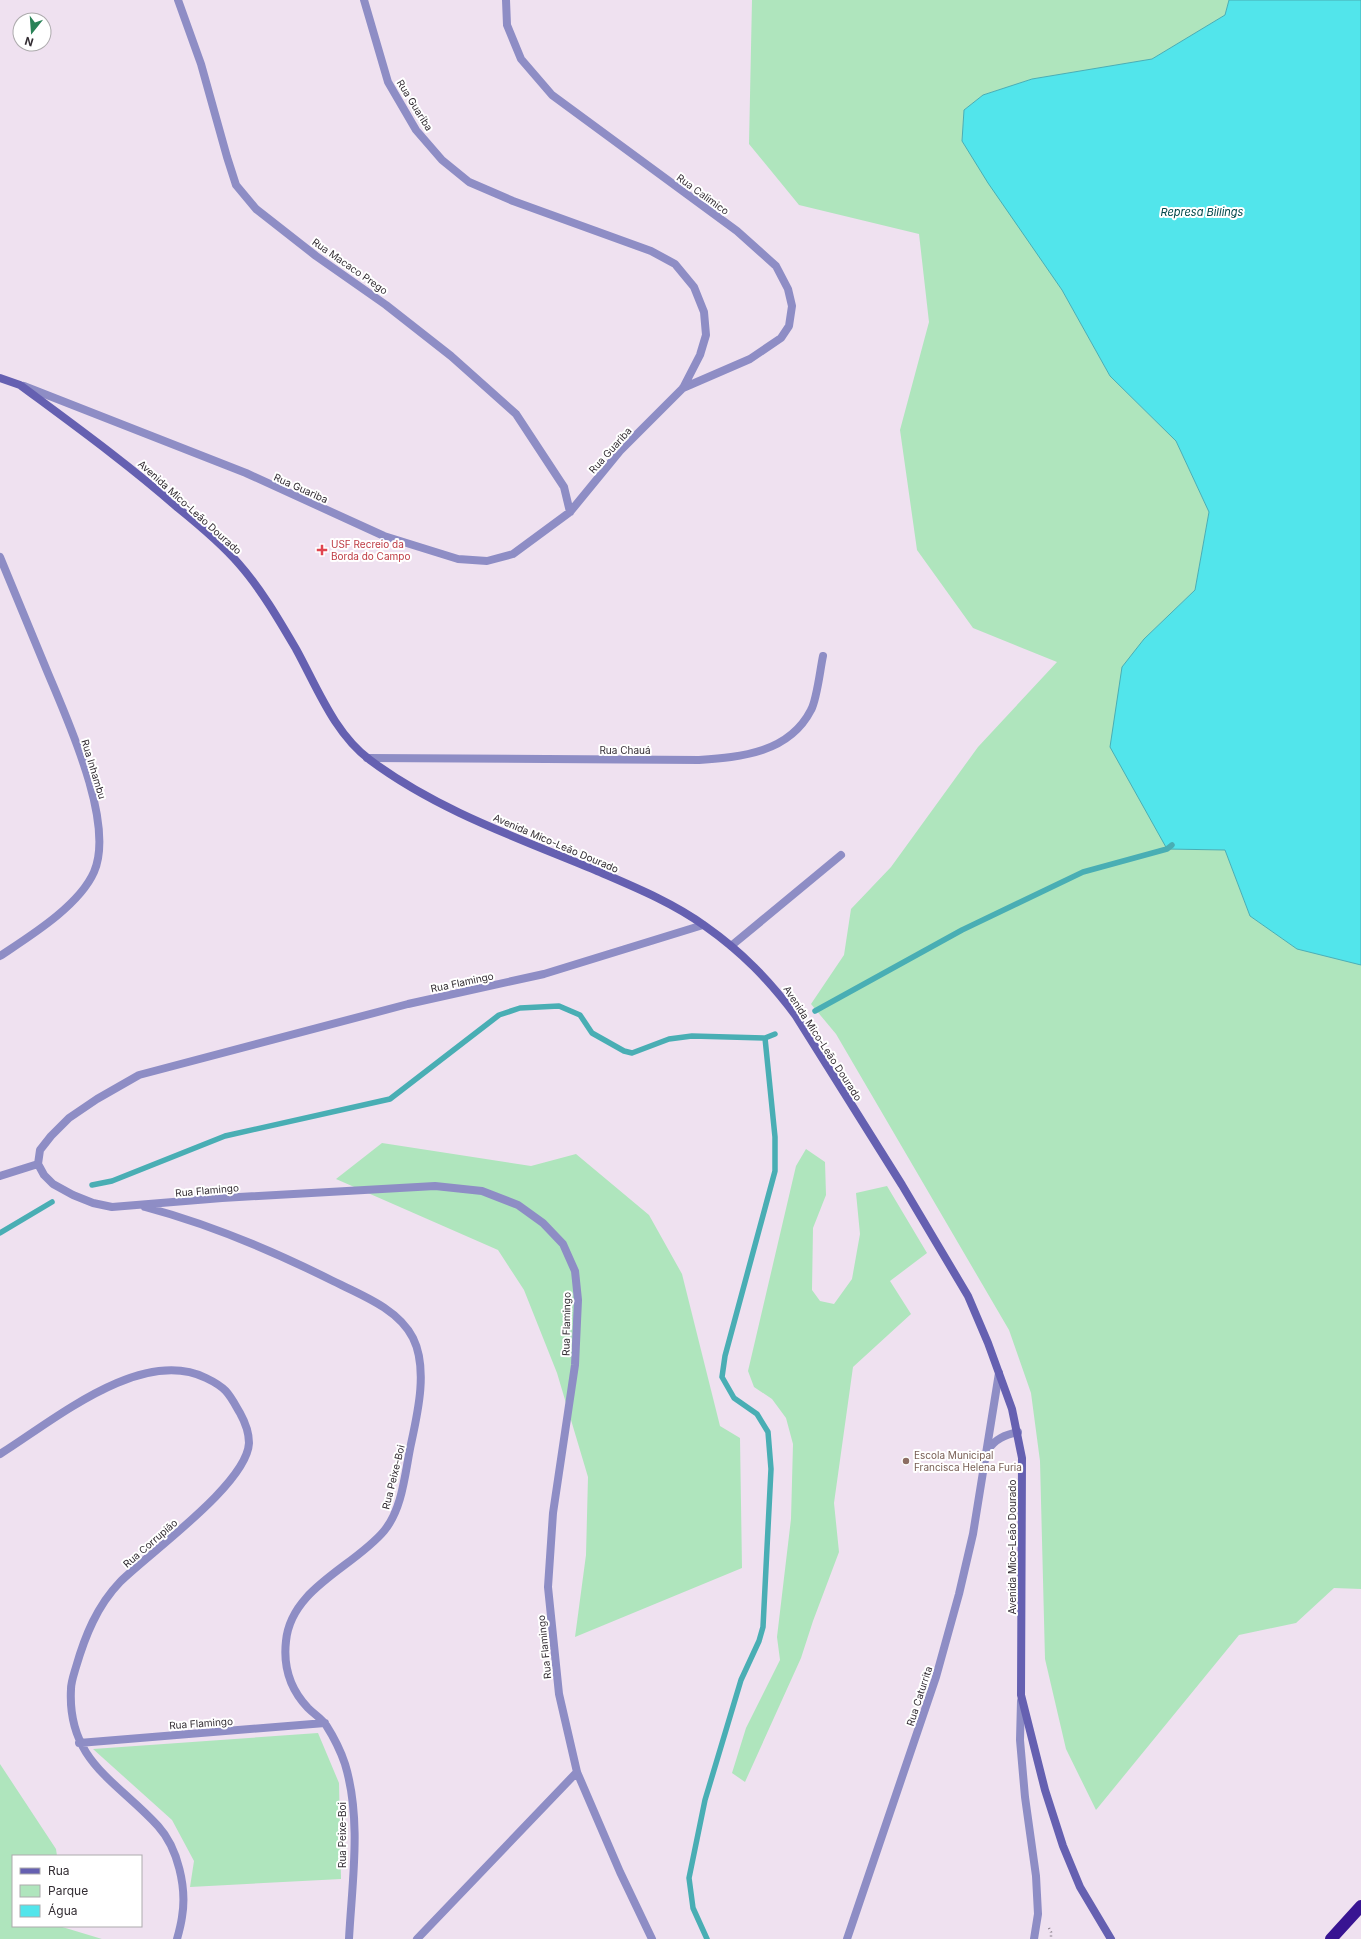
<svg xmlns="http://www.w3.org/2000/svg" width="1361" height="1939" font-family="Inter,sans-serif">
<rect width="100%" height="100%" fill="#efe1f0"/>
<path fill="#afe5bd" d="M 752,0 L 1229,0 L 1225,15 L 1152,59 L 1032,79 L 983,95 L 964,110 L 962,141 L 1062,290 L 1110,376 L 1176,441 L 1209,512 L 1195,590 L 1144,639 L 1167,849 L 1225,850 L 1250,916 L 1297,949 L 1361,965 L 1361,1589 L 1334,1588 L 1296,1623 L 1239,1635 L 1096,1810 L 1066,1749 L 1045,1659 L 1040,1461 L 1031,1393 L 1009,1330 L 836,1034 L 811,1004 L 844,955 L 851,909 L 891,867 L 978,747 L 1057,662 L 973,628 L 917,550 L 900,430 L 929,322 L 919,234 L 799,205 L 749,144 Z
M 382,1143 L 531,1166 L 576,1154 L 649,1215 L 682,1274 L 720,1426 L 740,1438 L 742,1568 L 575,1637 L 586,1555 L 588,1477 L 557,1373 L 524,1290 L 498,1250 L 336,1179 Z
M 806,1149 L 825,1162 L 826,1195 L 813,1228 L 812,1290 L 820,1301 L 834,1304 L 852,1279 L 860,1234 L 856,1193 L 887,1186 L 927,1253 L 890,1281 L 911,1314 L 853,1367 L 834,1503 L 839,1552 L 813,1621 L 801,1658 L 745,1782 L 732,1773 L 746,1728 L 780,1660 L 777,1637 L 791,1519 L 793,1444 L 786,1418 L 772,1399 L 754,1387 L 748,1371 L 796,1166 Z
M 318,1733 L 339,1783 L 341,1879 L 190,1887 L 194,1861 L 172,1820 L 93,1749 Z
M 0,1764 L 56,1849 L 57,1856 L 13,1856 L 13,1926 L 59,1926 L 102,1939 L 0,1939 Z"/>
<path fill="#52e5eb" stroke="#49aeb4" d="M 1229,0 L 1361,0 L 1361,965 L 1297,949 L 1250,916 L 1225,850 L 1167,849 L 1110,747 L 1122,667 L 1144,639 L 1195,590 L 1209,512 L 1176,441 L 1110,376 L 1062,290 L 988,183 L 962,141 L 964,110 L 983,95 L 1032,79 L 1152,59 L 1225,15 Z"/>
<g fill="none" stroke-linecap="round" stroke-linejoin="round">
<path stroke="#49aeb4" stroke-width="5.5" d="M 815,1011 L 962,930 L 1083,872 L 1167,849 L 1172,845
M 92,1185 L 112,1181 L 225,1136 L 390,1099 L 499,1015 L 520,1008 L 559,1006 L 580,1015 L 592,1033 L 624,1051 L 632,1053 L 669,1039 L 692,1036 L 765,1038 L 775,1034
M 0,1233 L 52,1202
M 707,1939 L 693,1908 L 689,1878 L 705,1800 L 741,1680 L 759,1641 L 763,1627 L 771,1469 L 768,1432 L 757,1414 L 734,1398 L 722,1377 L 725,1356 L 775,1171 L 775,1137 L 765,1038"/>
<path stroke="#8b818c" stroke-width="2.5" stroke-dasharray="1 3" stroke-linecap="butt" d="M 1049,1928 L 1051,1932 L 1051,1939"/>
<path stroke="#8e8dc5" stroke-width="8" d="M 178,0 L 201,64 L 227,157 L 236,185 L 256,209 L 316,256 L 386,305 L 451,356 L 516,414 L 564,487 L 570,512
M 506,0 L 507,25 L 521,59 L 552,95 L 737,231 L 776,266 L 788,289 L 792,306 L 789,326 L 781,338 L 750,359 L 683,388
M 24,386 L 246,473 L 384,536 L 458,559 L 487,561 L 513,554 L 570,512 L 620,451 L 683,388 L 700,355 L 706,335 L 704,312 L 694,287 L 675,264 L 651,251 L 513,201 L 469,182 L 442,160 L 416,130 L 388,82 L 364,0
M 0,557 C 15,593 30,630 45,666 C 65,715 116,822 94,872 C 79,906 30,936 0,956
M 367,758 L 699,760 C 741,757 789,753 811,710 C 817,699 820,670 823,656
M 731,946 L 841,855
M 0,1176 L 38,1164
M 145,1207 C 209,1224 271,1250 331,1280 C 359,1294 398,1308 413,1338 C 428,1368 418,1412 411,1444 C 405,1472 403,1508 384,1531 C 354,1567 291,1588 286,1641 C 283,1667 290,1689 308,1708 C 314,1714 321,1718 326,1725 C 333,1736 341,1752 345,1764 C 362,1820 352,1882 349,1939
M 988,1450 C 995,1439 1005,1435 1018,1432
M 0,1454 C 53,1421 141,1346 206,1378 C 227,1388 229,1394 240,1413 C 245,1422 249,1432 249,1443 C 247,1484 149,1553 120,1582 C 97,1606 85,1636 76,1667 C 74,1674 71,1682 71,1689 C 67,1761 117,1781 158,1826 C 178,1848 187,1888 182,1917 C 181,1924 179,1932 177,1939
M 1021,1701 L 1020,1740 L 1025,1797 L 1036,1876 L 1038,1914 L 1034,1939
M 79,1743 L 325,1723
M 417,1939 L 577,1772
M 652,1939 L 620,1872 L 577,1772 L 559,1694 L 548,1587 L 553,1513 L 575,1365 L 578,1300 L 575,1271 L 563,1244 L 543,1223 L 518,1205 L 482,1191 L 435,1186 L 222,1198 L 112,1207 L 93,1203 L 73,1195 L 53,1184 L 44,1175 L 38,1164 L 40,1150 L 51,1136 L 69,1118 L 97,1099 L 139,1075 L 408,1004 L 544,974 L 703,925
M 847,1939 L 936,1677 L 959,1594 L 973,1534 L 999,1373"/>
<path stroke="#6560b1" stroke-width="8" d="M 0,378 L 20,385 C 74,425 128,464 178,508 C 199,525 221,543 239,564 C 261,589 279,620 296,649 C 317,687 334,733 370,760 C 437,810 518,838 595,870 C 632,886 672,902 705,926 C 742,952 769,980 796,1016 L 902,1185 L 968,1296 L 988,1343 L 1012,1409 L 1022,1458 L 1021,1695 L 1045,1790 L 1063,1846 L 1080,1887 L 1111,1939"/>
<path stroke="#381492" stroke-width="12" d="M 1331,1939 L 1361,1906"/>
</g>
<path fill="#e0444e" stroke="#fff" stroke-width="1.5" d="M320 544h4v4h4v4h-4v4h-4v-4h-4v-4h4z"/>
<circle fill="#8d6e63" stroke="#fff" stroke-width="1.5" cx="906" cy="1461" r="4"/>
<g text-anchor="middle" dominant-baseline="central" stroke-width="4" stroke-linejoin="round" paint-order="stroke">
<g font-size="10" fill="#332d33" stroke="#fff">
<text transform="translate(415 105) rotate(58)">Rua Guariba</text>
<text transform="translate(703 194) rotate(36)">Rua Calimico</text>
<text transform="translate(350 266) rotate(35)">Rua Macaco Prego</text>
<text transform="translate(610 450) rotate(-48)">Rua Guariba</text>
<text transform="translate(301 488) rotate(24)">Rua Guariba</text>
<text transform="translate(190 507) rotate(42)">Avenida Mico-Leão Dourado</text>
<text x="625" y="750">Rua Chauá</text>
<text transform="translate(94 769) rotate(73)">Rua Inhambu</text>
<text transform="translate(556 843) rotate(23)">Avenida Mico-Leão Dourado</text>
<text transform="translate(462 982) rotate(-12)">Rua Flamingo</text>
<text transform="translate(823 1043) rotate(57)">Avenida Mico-Leão Dourado</text>
<text transform="translate(207 1190) rotate(-5)">Rua Flamingo</text>
<text transform="translate(566 1324) rotate(-89)">Rua Flamingo</text>
<text transform="translate(393 1477) rotate(-76)">Rua Peixe-Boi</text>
<text transform="translate(150 1543) rotate(-41)">Rua Corrupião</text>
<text transform="translate(1012 1547) rotate(-90)">Avenida Mico-Leão Dourado</text>
<text transform="translate(544 1647) rotate(-96)">Rua Flamingo</text>
<text transform="translate(919 1696) rotate(-72)">Rua Caturrita</text>
<text transform="translate(201 1723) rotate(-4)">Rua Flamingo</text>
<text transform="translate(342 1835) rotate(-90)">Rua Peixe-Boi</text>
</g>
<g font-size="10" fill="#be3a42" stroke="#fff" text-anchor="start">
<text x="331" y="544">USF Recreio da<tspan x="331" dy="12">Borda do Campo</tspan></text>
</g>
<g font-size="10" fill="#785e54" stroke="#fff" text-anchor="start">
<text x="914" y="1455">Escola Municipal<tspan x="914" dy="12">Francisca Helena Furia</tspan></text>
</g>
<g font-size="11" font-style="italic" fill="#03484b" stroke="#fff">
<text x="1202" y="212">Represa Billings</text>
</g>
</g>
<rect x="12" y="1855" width="130" height="72" fill="#ffffff" stroke="#adabad"/>
<rect x="20" y="1868" width="20" height="6" fill="#6560b1" stroke="#adabad"/>
<text x="48" y="1875" font-size="12" fill="#332d33">Rua</text>
<rect x="20" y="1885" width="20" height="12" fill="#afe5bd" stroke="#adabad"/>
<text x="48" y="1895" font-size="12" fill="#332d33">Parque</text>
<rect x="20" y="1905" width="20" height="12" fill="#52e5eb" stroke="#adabad"/>
<text x="48" y="1915" font-size="12" fill="#332d33">Água</text>
<g transform="translate(32 32) rotate(197)"><circle r="19" fill="#ffffff" stroke="#adabad"/>
<path d="M0-3L7 15L0 10L-7 15Z" fill="#298257"/>
<text y="-6" font-size="11" font-weight="bold" text-anchor="middle" fill="#332d33">N</text>
</g>
</svg>
